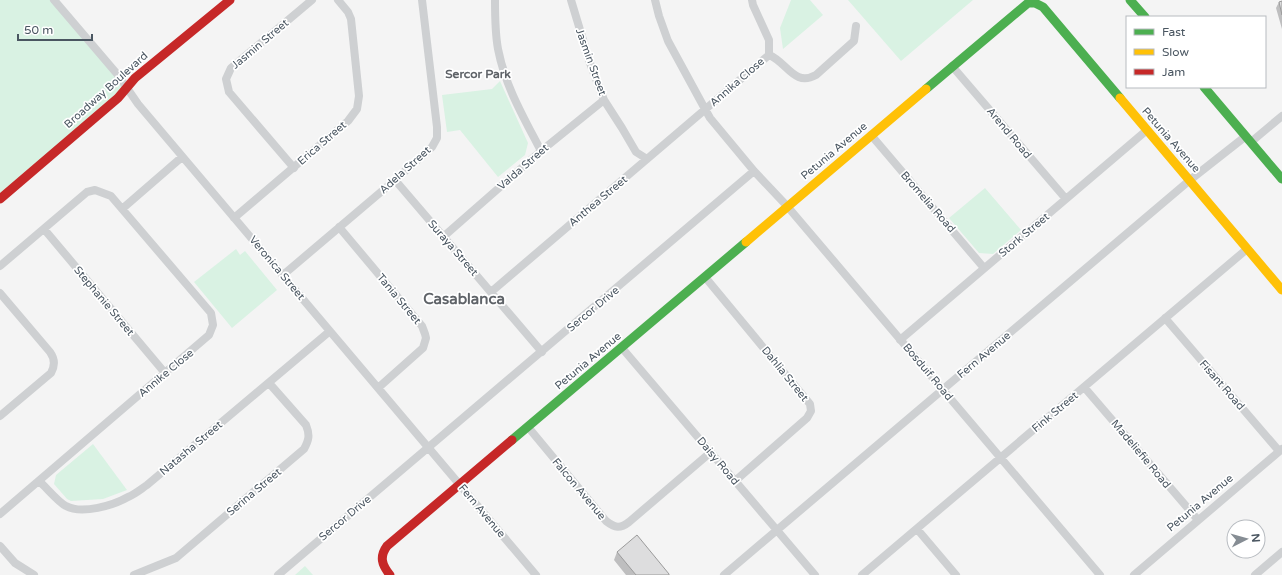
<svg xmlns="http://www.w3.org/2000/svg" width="1282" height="575" font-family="'Varela Round',sans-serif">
<rect width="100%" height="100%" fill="#f4f4f4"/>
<path fill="#d9f2e3" d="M 0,0 L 52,0 L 127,87 L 0,198 Z
M 791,0 L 810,0 L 823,15 L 783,49 L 780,28 Z
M 848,0 L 973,0 L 901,61 Z
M 500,81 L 528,143 L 525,155 L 498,177 L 460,130 L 447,132 L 442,95 L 492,89 Z
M 985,188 L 1021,230 L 993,254 L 979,253 L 949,218 Z
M 236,249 L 240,255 L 245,251 L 277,290 L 232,328 L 194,282 Z
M 93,444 L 127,490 L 103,499 L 71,501 L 67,499 L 54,484 L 56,475 Z
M 305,566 L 313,575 L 295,575 Z"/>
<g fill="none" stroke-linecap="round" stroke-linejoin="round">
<path stroke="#ced0d2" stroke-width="8" d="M 54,0 L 118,75 L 138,104 L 536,575
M 495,0 C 495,16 495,33 498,49 C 505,86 524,118 541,151
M 571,0 L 590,63 L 604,100 L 622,128 L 636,152 L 647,159
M 655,0 L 659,16 L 668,41 L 705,109 L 710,118 L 754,171 L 787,206 L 1100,575
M 769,55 C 787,62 794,87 816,75 L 854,41 L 856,26
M 952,66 L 1066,199
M 871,135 L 984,268
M 1251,142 L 1282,116
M 294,168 L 229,92 L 226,79 L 231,68 L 312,0
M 395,180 L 542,352
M 122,209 L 182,157
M 234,218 L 348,121 L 357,109 L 359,96 L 351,19 L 348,12 L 338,0
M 339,227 L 422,326 L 425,334 L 426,338 L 423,348 L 378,388
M 44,229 L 165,373
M 443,237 L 541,151 L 604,100
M 0,266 L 87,192 L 95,190 L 111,196 L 211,313 L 213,325 L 209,335 L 0,514
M 283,275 L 395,180 L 432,147 L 437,138 L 437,127 L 422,0
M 705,277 L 810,404 L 811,411 L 807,418 L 735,481
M 491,292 L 769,55 L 769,40 L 753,5 L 752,0
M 0,293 L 50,352 C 55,359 55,366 51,373 L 0,416
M 1165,318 L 1279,451
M 900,340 L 1147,130
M 622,348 L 815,575
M 1084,387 L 1198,520
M 528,427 L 606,521 C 615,528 620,529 629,522 L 711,452
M 39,481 C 46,487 58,502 66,506 C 82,515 114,505 128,497 C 135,494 141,489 147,485 L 330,331
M 917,529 L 956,575
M 0,546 L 15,563 L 34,575
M 134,575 L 176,558 L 304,449 C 309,440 310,435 306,425 L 269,383
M 278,575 L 754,171
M 724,575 L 1190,180 L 1246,136
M 862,575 L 1247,249
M 1134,575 L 1282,449
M 1255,575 L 1282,552"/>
<path stroke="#4caf50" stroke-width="9" d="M 1130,0 L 1145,17
M 1204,87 L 1282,179
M 926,89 L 1028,3 L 1035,3 L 1043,7 L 1120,98
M 512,440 L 746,242"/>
<path stroke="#ffc107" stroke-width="9" d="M 1120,98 L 1282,290
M 746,242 L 926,89"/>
<path stroke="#c62828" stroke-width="9" d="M 0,199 L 118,98 L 135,78 L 230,0
M 390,575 C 382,565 379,557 387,546 L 512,440"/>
</g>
<path fill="#bebebf" d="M 1282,1 L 1282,29 L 1276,8 L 1279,2 Z
M 617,552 L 669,575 L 626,575 L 614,560 Z"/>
<path fill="#ddddde" stroke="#9b9b9b" d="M 1282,1 L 1282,15 L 1279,2 Z
M 637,535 L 669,574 L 669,575 L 636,575 L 617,552 Z"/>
<g text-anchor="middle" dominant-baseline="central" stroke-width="3.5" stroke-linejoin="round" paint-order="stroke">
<g font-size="11" fill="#4a5661" stroke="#fff">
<text transform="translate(260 44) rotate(-40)">Jasmin Street</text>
<text transform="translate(591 62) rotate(70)">Jasmin Street</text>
<text transform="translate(737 82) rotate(-41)">Annika Close</text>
<text transform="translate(106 90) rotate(-42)">Broadway Boulevard</text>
<text transform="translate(1009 133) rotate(50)">Arend Road</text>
<text transform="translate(1171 140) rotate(49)">Petunia Avenue</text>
<text transform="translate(322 143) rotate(-41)">Erica Street</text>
<text transform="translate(834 151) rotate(-40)">Petunia Avenue</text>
<text transform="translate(523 167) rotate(-41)">Valda Street</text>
<text transform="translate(405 170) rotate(-42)">Adela Street</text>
<text transform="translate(598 201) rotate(-40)">Anthea Street</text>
<text transform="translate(928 202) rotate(49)">Bromelia Road</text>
<text transform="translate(1024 235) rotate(-40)">Stork Street</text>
<text transform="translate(453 248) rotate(49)">Suraya Street</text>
<text transform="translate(277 268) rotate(50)">Veronica Street</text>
<text transform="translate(399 299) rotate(50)">Tania Street</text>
<text transform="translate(104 301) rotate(50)">Stephanie Street</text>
<text transform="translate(593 309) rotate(-40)">Sercor Drive</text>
<text transform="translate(984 355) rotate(-40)">Fern Avenue</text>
<text transform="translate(588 361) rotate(-40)">Petunia Avenue</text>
<text transform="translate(928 372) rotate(50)">Bosduif Road</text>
<text transform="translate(166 373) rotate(-40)">Annike Close</text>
<text transform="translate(785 374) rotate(51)">Dahlia Street</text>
<text transform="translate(1222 385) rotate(49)">Fisant Road</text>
<text transform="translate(1055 412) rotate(-40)">Fink Street</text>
<text transform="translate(191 448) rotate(-40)">Natasha Street</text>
<text transform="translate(1141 454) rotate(50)">Madeliefie Road</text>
<text transform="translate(718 461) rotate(50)">Daisy Road</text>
<text transform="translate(579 489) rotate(50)">Falcon Avenue</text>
<text transform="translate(254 492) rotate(-40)">Serina Street</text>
<text transform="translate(1200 503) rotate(-40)">Petunia Avenue</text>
<text transform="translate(482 511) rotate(50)">Fern Avenue</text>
<text transform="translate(345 518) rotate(-40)">Sercor Drive</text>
</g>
<g font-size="12" font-weight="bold" fill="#5f6368" stroke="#fff">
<text x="478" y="74">Sercor Park</text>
</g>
<g font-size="15" font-weight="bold" fill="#5f6368" stroke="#fff">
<text x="464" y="299">Casablanca</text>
</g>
</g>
<rect x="1126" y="16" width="140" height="72" fill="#ffffff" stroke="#b7bbc0"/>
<rect x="1134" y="29" width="20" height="6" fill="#4caf50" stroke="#b7bbc0"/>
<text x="1162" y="36" font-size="12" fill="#4a5661">Fast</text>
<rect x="1134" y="49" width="20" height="6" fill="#ffc107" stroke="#b7bbc0"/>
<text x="1162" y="56" font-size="12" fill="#4a5661">Slow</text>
<rect x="1134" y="69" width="20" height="6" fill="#c62828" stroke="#b7bbc0"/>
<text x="1162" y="76" font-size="12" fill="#4a5661">Jam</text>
<g transform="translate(1246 539) rotate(84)"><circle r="19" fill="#ffffff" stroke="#b7bbc0"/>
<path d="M0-3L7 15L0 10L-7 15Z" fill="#868d94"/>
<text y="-6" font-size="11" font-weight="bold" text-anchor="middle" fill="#4a5661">N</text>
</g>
<path d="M18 34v6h74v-6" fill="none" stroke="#4a5661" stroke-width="2"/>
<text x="24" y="34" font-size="12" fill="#4a5661" stroke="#ffffff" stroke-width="3" paint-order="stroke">50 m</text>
</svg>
